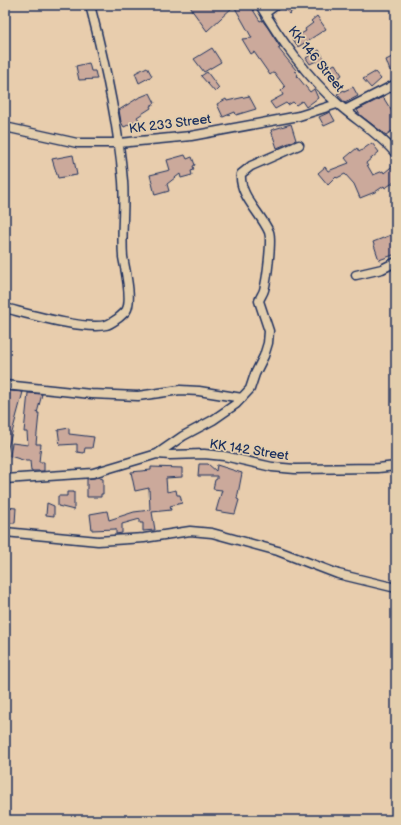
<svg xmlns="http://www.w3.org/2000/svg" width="401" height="825" font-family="'Balsamiq Sans',sans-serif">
<rect width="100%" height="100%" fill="#e8cdad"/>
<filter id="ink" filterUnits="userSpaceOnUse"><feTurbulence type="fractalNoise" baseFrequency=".025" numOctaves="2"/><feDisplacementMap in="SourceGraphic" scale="8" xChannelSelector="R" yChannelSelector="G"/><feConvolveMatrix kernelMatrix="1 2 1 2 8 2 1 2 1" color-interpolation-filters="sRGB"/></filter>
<g filter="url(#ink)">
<path fill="#cba99b" stroke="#1b2f5e" d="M 192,5 L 250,5 L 260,21 L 262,20 L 268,28 L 280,47 L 278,48 L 296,70 L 295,71 L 298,75 L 297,76 L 310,92 L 314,89 L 318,98 L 306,107 L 302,101 L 296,105 L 293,102 L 288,105 L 286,103 L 275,109 L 270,102 L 283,95 L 281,91 L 285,87 L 274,72 L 270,75 L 254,52 L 251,54 L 242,39 L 252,38 L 234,6 L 207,31 L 191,9 Z
M 281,5 L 299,5 L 289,14 Z
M 317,16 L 326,29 L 298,47 L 293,39 L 306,31 L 305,29 L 313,23 L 311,21 Z
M 212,48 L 221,62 L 204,72 L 194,59 Z
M 319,50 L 329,67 L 335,64 L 342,75 L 334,81 L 316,61 L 310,64 L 306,58 Z
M 396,55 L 396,67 L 390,71 L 386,60 Z
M 89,63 L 91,71 L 95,71 L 97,79 L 79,80 L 76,66 Z
M 147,67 L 152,76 L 139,83 L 135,73 Z
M 207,72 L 219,88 L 215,92 L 201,76 Z
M 375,72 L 381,79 L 371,88 L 363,79 Z
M 353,87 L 358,96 L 345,103 L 337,94 L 344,90 L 344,91 Z
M 150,93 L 155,103 L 150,106 L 151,108 L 137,117 L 139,120 L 124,127 L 121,122 L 119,110 L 138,98 Z
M 249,96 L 256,109 L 236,115 L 235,112 L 223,117 L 217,104 L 226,99 L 227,101 Z
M 383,97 L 396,118 L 396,139 L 392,131 L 386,135 L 360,115 L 357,110 Z
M 330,112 L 335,121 L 324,126 L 319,117 Z
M 291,124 L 296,140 L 277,148 L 271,130 Z
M 372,143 L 379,152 L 366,163 L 373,175 L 383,171 L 384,173 L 396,163 L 396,181 L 385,188 L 384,186 L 375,192 L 360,198 L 354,184 L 345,174 L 337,178 L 336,177 L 328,185 L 318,173 L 325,167 L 328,171 L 349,163 L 345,158 L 357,148 L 359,152 Z
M 73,155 L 77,175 L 58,178 L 52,159 Z
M 185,155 L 187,159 L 192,157 L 195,165 L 193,166 L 194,170 L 191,171 L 192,175 L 181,178 L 180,174 L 167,184 L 169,191 L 155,195 L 150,175 L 170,170 L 167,160 Z
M 396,233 L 396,254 L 379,260 L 373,242 Z
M 10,391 L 23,392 L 7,451 L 5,451 L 5,406 Z
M 28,393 L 42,394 L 37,413 L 39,413 L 36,444 L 41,444 L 39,462 L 44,462 L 44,471 L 31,471 L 30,461 L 26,461 L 10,456 L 12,443 L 28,445 L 27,432 L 24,432 Z
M 69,428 L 69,434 L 94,437 L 92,448 L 85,448 L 84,453 L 77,452 L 77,444 L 60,445 L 58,430 Z
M 199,464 L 208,464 L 216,471 L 217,465 L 242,473 L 237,499 L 239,500 L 235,514 L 216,511 L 222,490 L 213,489 L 215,480 L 217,479 L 217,476 L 198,476 Z
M 151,467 L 182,468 L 182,477 L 166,478 L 167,492 L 176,490 L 177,495 L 180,495 L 182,503 L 170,506 L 171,510 L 152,512 L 155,530 L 143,531 L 143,523 L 140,523 L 140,519 L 122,524 L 122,533 L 116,534 L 116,529 L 92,530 L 90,514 L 107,511 L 109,520 L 134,512 L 150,510 L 149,488 L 135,491 L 131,472 L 151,470 Z
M 100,477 L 100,478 L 103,479 L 103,494 L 101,494 L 101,497 L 87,497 L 87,479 Z
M 67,492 L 74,492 L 74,510 L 58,506 L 58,496 L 67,496 Z
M 47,503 L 54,506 L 54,516 L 46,515 Z
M 6,507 L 16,508 L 15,523 L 5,523 Z"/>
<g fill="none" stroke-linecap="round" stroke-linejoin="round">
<defs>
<path id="minor" d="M 260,5 C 279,38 309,79 338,104 C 357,121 380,134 396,154
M 265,13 L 276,5
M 345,110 L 396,84
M 5,127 L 77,143 L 119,143 L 191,136 L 299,116 L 337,104
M 356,275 L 382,269 L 396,262
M 5,308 C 29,314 83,330 106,325 C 110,324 114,321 117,319 C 120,317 124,313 126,311 C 133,300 125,269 123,257 C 121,231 125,206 123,181 C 118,121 105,63 90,5
M 5,385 L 91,394 L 138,396 L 180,390 L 199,391 L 242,398
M 157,454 L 183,436 L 213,420 L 236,404 L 250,389 L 255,374 L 264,356 L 268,343 L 269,331 L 259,301 C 260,297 263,294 264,290 C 267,280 272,240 269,232 C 261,213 239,196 241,174 L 251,166 L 299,145
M 5,479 L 93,473 L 157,454 L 170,455 L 204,454 L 224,456 L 272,467 L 295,469 L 378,468 L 396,466
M 5,532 L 98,541 L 144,538 L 190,531 L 212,533 L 278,551 L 338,574 L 396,588"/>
</defs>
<use href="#minor" stroke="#1b2f5e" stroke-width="11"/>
<use href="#minor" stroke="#e3cead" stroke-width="8"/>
</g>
</g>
<g text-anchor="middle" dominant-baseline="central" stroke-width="3.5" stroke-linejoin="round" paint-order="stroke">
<g font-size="13" fill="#1b2f5e" stroke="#e3cead">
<text transform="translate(316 59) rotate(51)">KK 146 Street</text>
<text transform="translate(170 124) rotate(-7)">KK 233 Street</text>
<text transform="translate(249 450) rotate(9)">KK 142 Street</text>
</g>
</g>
<rect width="401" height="825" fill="none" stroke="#e3cead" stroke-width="20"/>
<rect x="10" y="10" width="381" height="805" fill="none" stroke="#1b2f5e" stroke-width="1.5" filter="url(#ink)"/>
</svg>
